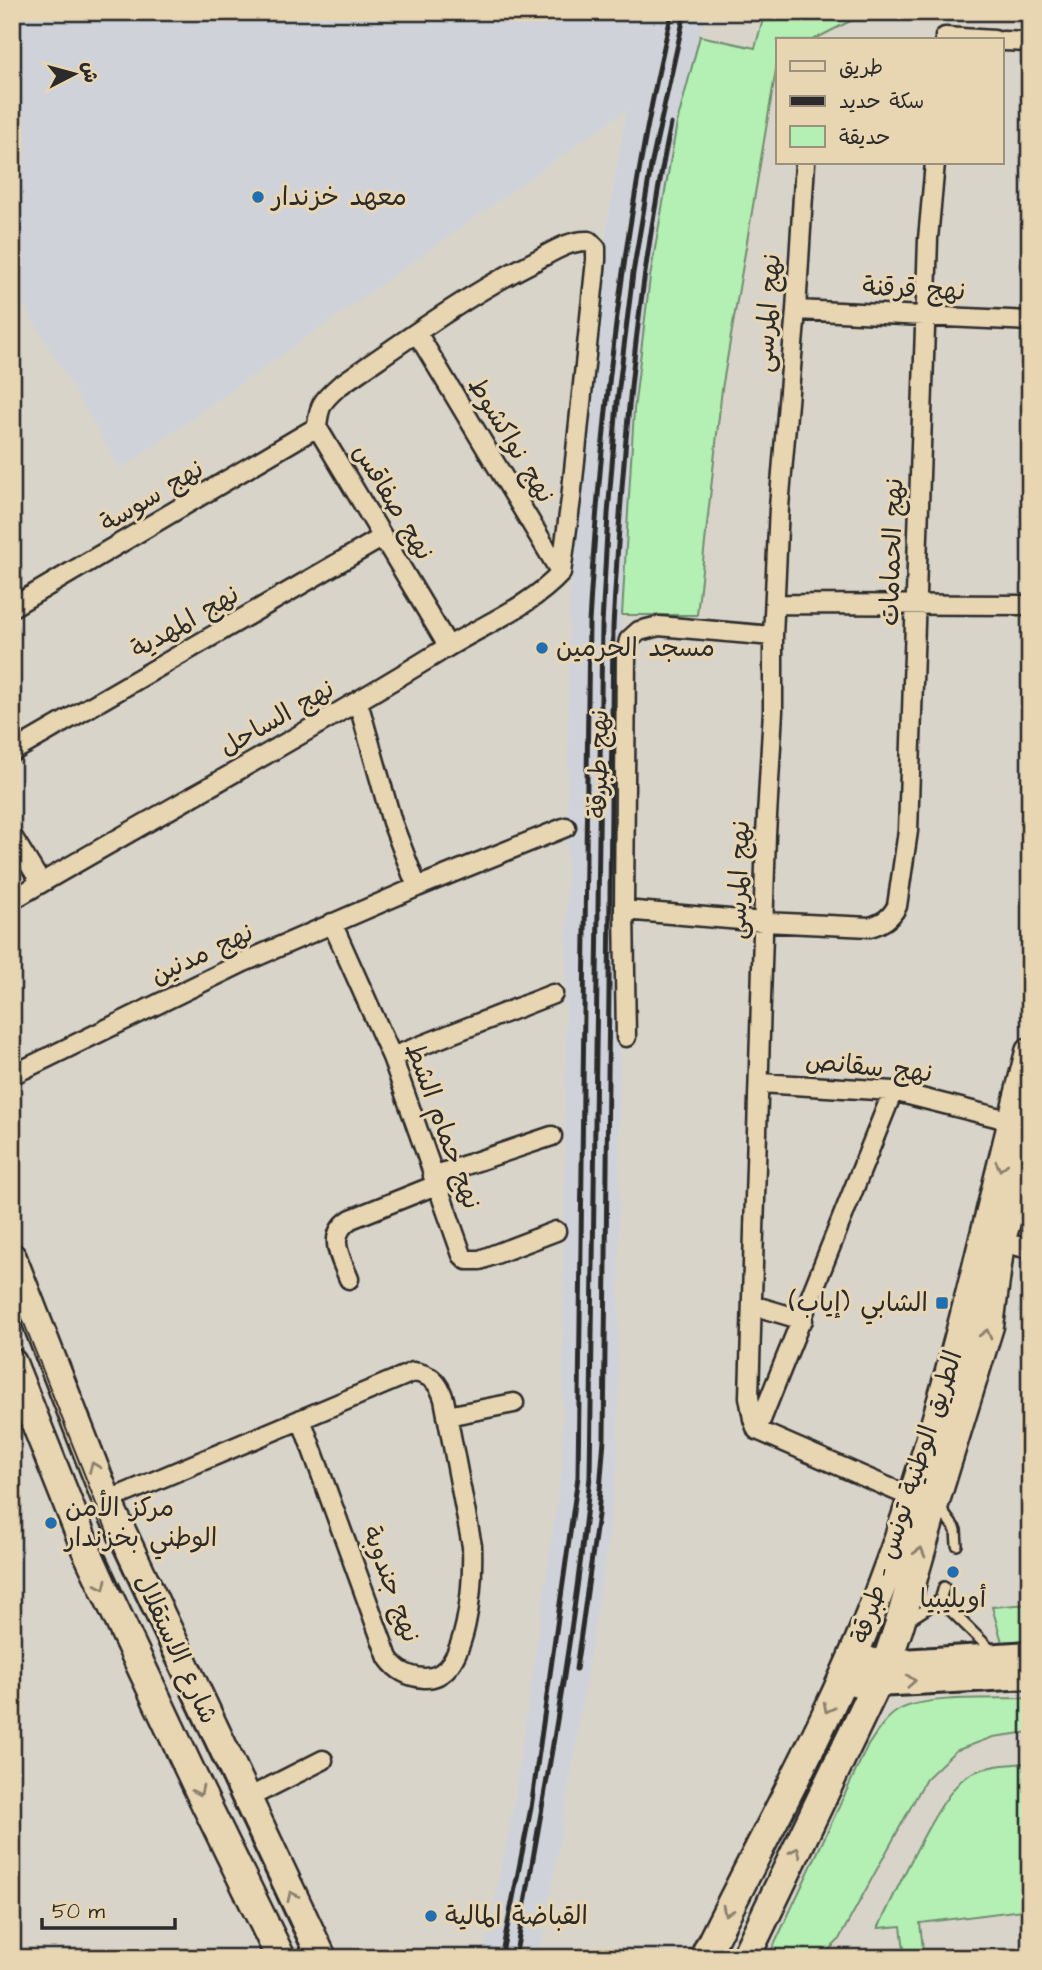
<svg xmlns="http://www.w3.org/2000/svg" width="1042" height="1970" font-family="'Architects Daughter','Playpen Sans Arabic',sans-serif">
<rect width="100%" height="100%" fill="#d9d4c9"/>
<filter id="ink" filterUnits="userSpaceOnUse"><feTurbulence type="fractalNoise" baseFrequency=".0143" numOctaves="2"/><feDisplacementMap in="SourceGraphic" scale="14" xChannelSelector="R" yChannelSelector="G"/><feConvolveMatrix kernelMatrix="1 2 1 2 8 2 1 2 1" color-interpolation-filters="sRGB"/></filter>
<g filter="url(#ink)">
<path fill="#cfd3d9" d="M 12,12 L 706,12 L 677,123 L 650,277 L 634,410 L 622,615 L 618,1461 L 608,1544 L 567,1800 L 539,1958 L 483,1958 L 513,1807 L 562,1465 L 569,600 L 586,397 L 600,266 L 626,110 L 121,469 L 12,285 Z"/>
<path fill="#b4efb4" stroke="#708d70" stroke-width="2" d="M 765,12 L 868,12 L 813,40 L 778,40 L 778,58 L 722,389 L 697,615 L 622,615 L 634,410 L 650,277 L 677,123 L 700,36 L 755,48 Z
M 1030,1604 L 1030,1640 L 1002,1642 L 992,1607 Z
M 1030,1698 L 1030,1732 L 993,1737 L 955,1751 L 926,1779 L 838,1941 L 821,1958 L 768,1958 L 867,1747 C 876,1733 885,1718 899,1710 C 925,1695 998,1699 1030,1698 Z
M 1030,1763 L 1030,1909 L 920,1923 L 924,1958 L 905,1958 L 901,1926 L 878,1928 C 896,1893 938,1795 967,1776 C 986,1765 1009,1764 1030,1763 Z"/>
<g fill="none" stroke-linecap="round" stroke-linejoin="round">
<defs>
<path id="lane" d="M 939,1507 L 956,1530 L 957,1545
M 944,1587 L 940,1600 L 994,1653
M 909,1620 L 940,1600"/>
<path id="street" d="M 945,40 L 945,37 L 994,40
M 1002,41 L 1030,42
M 805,163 L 796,310 L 779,507 L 773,636 L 773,711 L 766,834 L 749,1397 L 753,1419 L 757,1430 L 913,1498
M 796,310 L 1030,321
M 417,333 L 561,573
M 776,604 L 1030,605
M 12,607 L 317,427
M 448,646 L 317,427 C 319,405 322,401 339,386 C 403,342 465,296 535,261 C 552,252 569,240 589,241 L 596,248 L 596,260 L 571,499 L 561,573
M 358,702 L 392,822 L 417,887
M 12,752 L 383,537
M 12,836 L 41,883
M 12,900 C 155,816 300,738 441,651 C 480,626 529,608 561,573
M 624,910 L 764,922 L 870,927 C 883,923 891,918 897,906 L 908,831 L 928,239 L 935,163
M 332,923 L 392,1057 L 462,1255 L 467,1260 L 480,1260 L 556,1231
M 626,1037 L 624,910 L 626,655 L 629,640 L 639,631 L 659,626 L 773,636
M 392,1057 L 553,994
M 12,1075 L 244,962 L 417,887 L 566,827
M 760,1083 L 893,1091 L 1012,1121
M 433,1176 L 552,1136
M 1000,1242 L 1030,1249
M 349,1279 C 340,1256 326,1235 351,1219 L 436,1185
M 752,1305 L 803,1320
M 447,1416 L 514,1403
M 757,1430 L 893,1091
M 107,1501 L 413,1372 C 431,1374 439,1383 444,1399 L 472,1546 C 473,1577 470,1680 424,1678 C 408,1677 397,1671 388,1658 L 301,1419
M 246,1799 L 323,1760"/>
<path id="secondary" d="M 855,1654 L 869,1661 L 886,1664 L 1030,1655
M 843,1679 L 858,1683 L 876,1683 L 1030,1675"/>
<path id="primary" d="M 12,1258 L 107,1501 L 322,1958
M 12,1363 L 86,1549 L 200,1792 L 281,1958
M 704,1958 C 766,1831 837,1708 885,1576 C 949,1406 985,1228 1030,1052
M 745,1958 L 886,1664 L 899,1626 L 935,1501 L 989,1326 L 1000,1242 L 1030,1143"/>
</defs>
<use href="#lane" stroke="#2b2b2b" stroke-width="14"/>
<use href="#street" stroke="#2b2b2b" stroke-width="23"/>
<use href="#secondary" stroke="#2b2b2b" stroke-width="32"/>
<use href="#primary" stroke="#2b2b2b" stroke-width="33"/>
<use href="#lane" stroke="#e8d5b2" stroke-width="9"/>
<use href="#street" stroke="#e8d5b2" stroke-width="18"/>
<use href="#secondary" stroke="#e8d5b2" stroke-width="26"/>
<use href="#primary" stroke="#e8d5b2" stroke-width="28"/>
<path stroke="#2b2b2b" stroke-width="2" d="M 12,1293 L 118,1559 L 306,1958
M 98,1540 L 121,1591"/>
<path stroke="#2b2b2b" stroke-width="5" d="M 576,1669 L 598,1515 L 604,1439 L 613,627 C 622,459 636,290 671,124
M 501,1958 L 531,1808 L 578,1477 L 589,623 C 601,417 624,214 672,12
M 515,1958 C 544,1798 574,1638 590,1477 L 602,625 L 608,514 L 617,403 L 633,273 L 651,166 L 685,12"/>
</g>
<defs><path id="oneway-chevron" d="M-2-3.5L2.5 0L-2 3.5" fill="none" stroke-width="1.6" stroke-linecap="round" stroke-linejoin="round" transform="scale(1.75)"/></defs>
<g stroke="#8a806e">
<use href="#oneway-chevron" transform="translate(1001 1166) rotate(103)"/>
<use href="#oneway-chevron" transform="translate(986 1334) rotate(-75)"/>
<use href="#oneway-chevron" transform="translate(94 1467) rotate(-111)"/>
<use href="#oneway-chevron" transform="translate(920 1552) rotate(-74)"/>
<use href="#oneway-chevron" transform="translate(102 1585) rotate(65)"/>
<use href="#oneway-chevron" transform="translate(911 1681) rotate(-3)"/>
<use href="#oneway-chevron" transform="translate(828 1708) rotate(117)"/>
<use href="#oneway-chevron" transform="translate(199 1791) rotate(64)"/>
<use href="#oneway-chevron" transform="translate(796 1852) rotate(-65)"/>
<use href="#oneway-chevron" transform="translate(292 1896) rotate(-115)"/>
<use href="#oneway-chevron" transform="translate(727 1911) rotate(116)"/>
</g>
</g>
<g fill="#1f6fb2" stroke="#e8d5b2" stroke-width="2.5">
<circle cx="258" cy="197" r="7"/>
<circle cx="542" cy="648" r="7"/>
<rect x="935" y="1296" width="14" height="14" rx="3.5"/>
<circle cx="51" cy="1523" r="7"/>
<circle cx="953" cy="1572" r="7"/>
<circle cx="431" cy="1916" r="7"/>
</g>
<g text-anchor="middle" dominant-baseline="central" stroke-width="6" stroke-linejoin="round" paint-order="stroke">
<g font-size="26" fill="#2b2b2b" stroke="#e8d5b2" text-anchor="start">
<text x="272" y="197">معهد خزندار</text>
<text x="556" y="648">مسجد الحرمين</text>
<text x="928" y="1303" text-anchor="end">الشابي (إياب)</text>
<text x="65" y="1508">مركز الأمن<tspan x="65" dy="30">الوطني بخزندار</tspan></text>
<text x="953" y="1599" text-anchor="middle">أويليبيا</text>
<text x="445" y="1916">القباضة المالية</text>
</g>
<g font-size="26" fill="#2b2b2b" stroke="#e8d5b2">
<text transform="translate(914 289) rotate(3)">نهج قرقنة</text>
<text transform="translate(768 313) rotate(-86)">نهج المرسى</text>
<text transform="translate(511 440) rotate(59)">نهج نواكشوط</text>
<text transform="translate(152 496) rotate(-31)">نهج سوسة</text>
<text transform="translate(393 502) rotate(59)">نهج صفاقس</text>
<text transform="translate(892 552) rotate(-88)">نهج الحمامات</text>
<text transform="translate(185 622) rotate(-30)">نهج المهدية</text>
<text transform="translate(277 718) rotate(-30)">نهج الساحل</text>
<text transform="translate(599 764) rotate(-89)">نهج طبرقة</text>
<text transform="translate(739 880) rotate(-88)">نهج المرسى</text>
<text transform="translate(202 954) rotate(-25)">نهج مدنين</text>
<text transform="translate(869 1067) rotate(6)">نهج سقانص</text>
<text transform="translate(443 1126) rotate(70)">نهج حمام الشط</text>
<text transform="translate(907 1497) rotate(-72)">الطريق الوطنية تونس - طبرقة</text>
<text transform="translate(391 1584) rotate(70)">نهج جندوبة</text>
<text transform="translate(176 1649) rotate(65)">شارع الاستقلال</text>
</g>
</g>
<rect width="1042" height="1970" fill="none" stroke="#e8d5b2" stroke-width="42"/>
<rect x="21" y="21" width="1000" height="1928" fill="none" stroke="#2b2b2b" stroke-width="2.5" filter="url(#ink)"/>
<rect x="776" y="38" width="228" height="126" fill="#e8d5b2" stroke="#9c917c" stroke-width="2"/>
<rect x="790" y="61" width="35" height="10" fill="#e8d5b2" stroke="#9c917c" stroke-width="2"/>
<text x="839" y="74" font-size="21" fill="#2b2b2b">طريق</text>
<rect x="790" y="96" width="35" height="10" fill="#2b2b2b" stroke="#9c917c" stroke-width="2"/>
<text x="839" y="108" font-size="21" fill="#2b2b2b">سكة حديد</text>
<rect x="790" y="126" width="35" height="21" fill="#b4efb4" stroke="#9c917c" stroke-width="2"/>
<text x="839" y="144" font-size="21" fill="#2b2b2b">حديقة</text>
<g transform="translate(74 74) rotate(84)" stroke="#e8d5b2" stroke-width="5" paint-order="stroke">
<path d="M0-5L12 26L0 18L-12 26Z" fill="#2b2b2b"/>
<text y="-10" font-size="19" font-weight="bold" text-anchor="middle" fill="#2b2b2b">ش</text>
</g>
<path d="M42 1918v10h133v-10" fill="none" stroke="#2b2b2b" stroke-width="3.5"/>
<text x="52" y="1918" font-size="21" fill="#2b2b2b" stroke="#e8d5b2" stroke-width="5" paint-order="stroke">50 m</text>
</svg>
